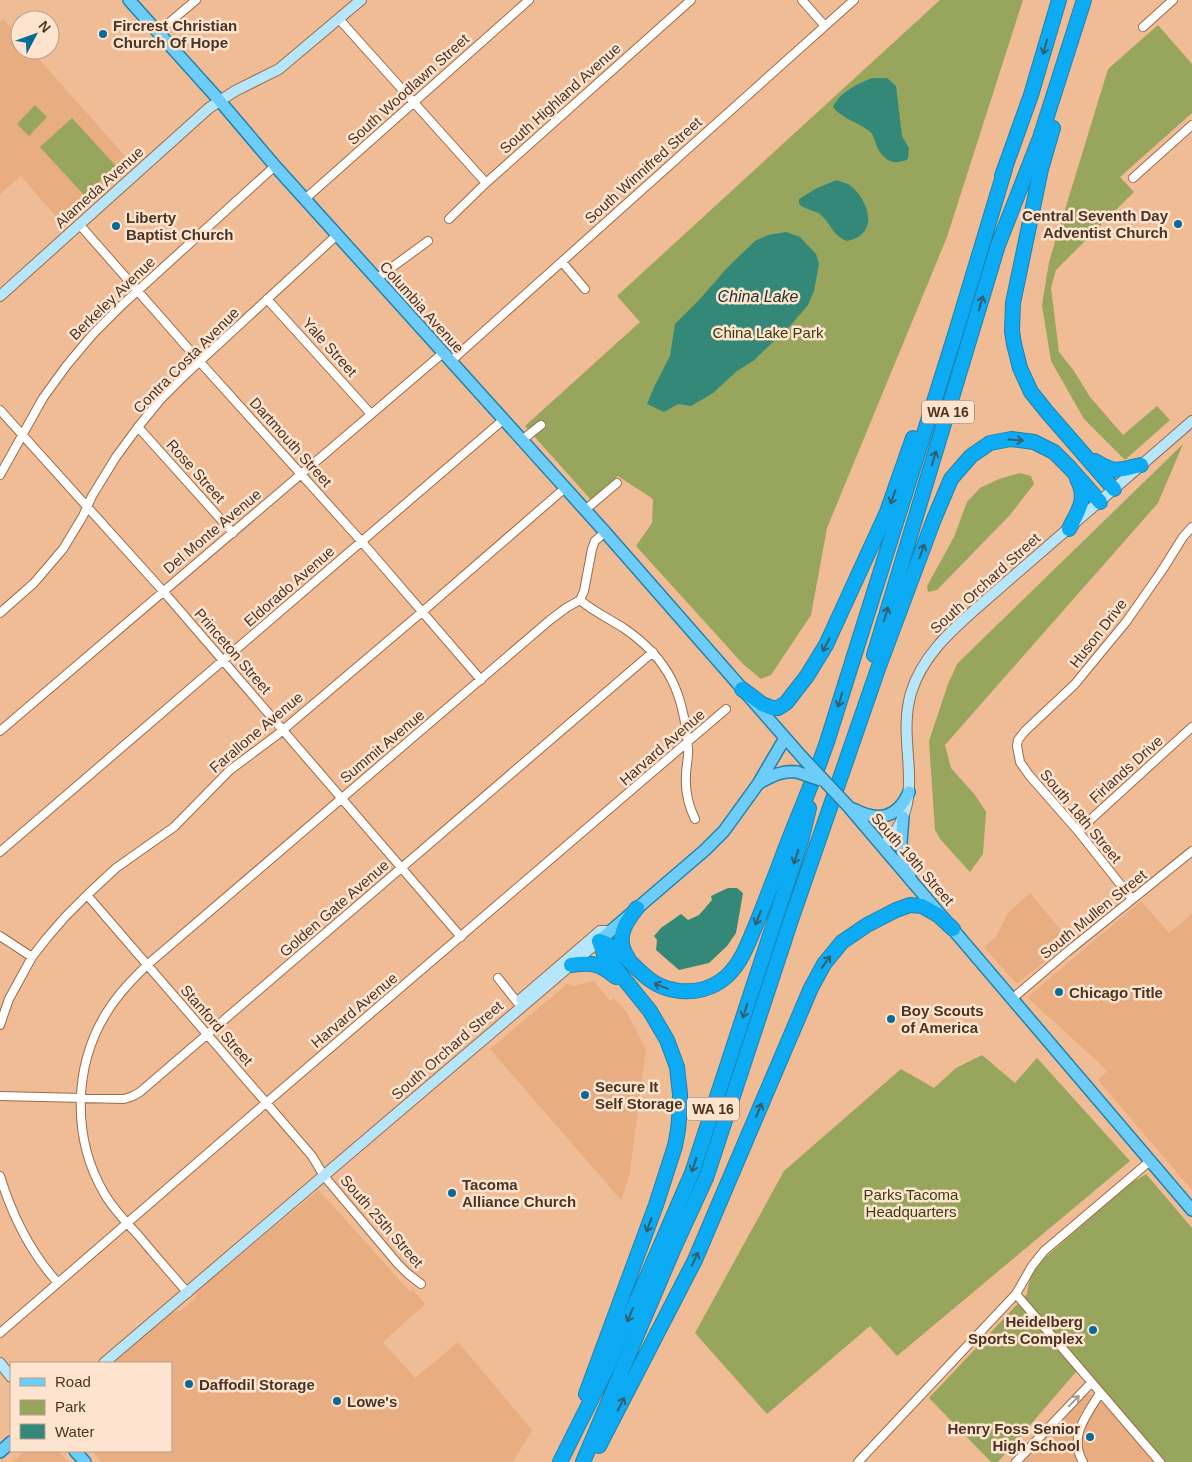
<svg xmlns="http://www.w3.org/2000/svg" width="1192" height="1462" font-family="Helvetica,sans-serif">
<rect width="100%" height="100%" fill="#f0bc95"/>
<path fill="#e8ad81" d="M 3,19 L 20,38 L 20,50 L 31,50 L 132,164 L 64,226 L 21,176 L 0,194 L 0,22 Z
M 1030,893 L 1070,941 L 1018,983 L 1015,982 L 984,947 L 996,937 L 1008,913 Z
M 1141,901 L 1169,933 L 1192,914 L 1192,1190 L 1098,1080 L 1107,1071 L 1095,1059 L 1029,999 L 1030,995 Z
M 594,981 L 610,1001 L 614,998 L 626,1011 L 646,1049 L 630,1172 L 621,1200 L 490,1049 L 567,984 L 574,986 Z
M 319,1190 L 410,1292 L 413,1290 L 425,1304 L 383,1342 L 415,1378 L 458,1342 L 532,1430 L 513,1462 L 102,1462 L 92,1451 L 171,1451 L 171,1363 L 112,1363 L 173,1312 L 180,1311 L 195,1299 L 197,1291 Z
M 1091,1394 L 1106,1405 L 1156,1462 L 1022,1462 L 1085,1396 Z
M 25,1451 L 58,1451 L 68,1462 L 12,1462 Z"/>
<path fill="#98a55c" d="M 940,0 L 1023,0 L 947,237 L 827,528 L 811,615 L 771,675 L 761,679 L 743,664 L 636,546 L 652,523 L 653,499 L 618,476 L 592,501 L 525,426 L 640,322 L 617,296 Z
M 1158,25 L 1192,64 L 1192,113 L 1120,177 L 1134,192 L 1056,270 L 1051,288 L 1059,352 L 1074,371 L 1090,397 L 1123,435 L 1157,406 L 1170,420 L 1125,460 L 1084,419 L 1051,361 L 1042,305 L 1049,262 L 1108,69 Z
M 35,105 L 47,117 L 29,136 L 17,124 Z
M 72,118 L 116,166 L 84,195 L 40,147 Z
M 1183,444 L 1158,503 L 945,745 L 951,768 L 975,795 L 986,812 L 983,854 L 970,872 L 940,839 L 935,830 L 929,741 L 948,684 L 957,664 Z
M 1020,473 L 1031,476 L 1034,484 L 1010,515 L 937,590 L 928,592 L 927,586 L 954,537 L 967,502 L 980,488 L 999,479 Z
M 982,1055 L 1015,1083 L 1037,1058 L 1130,1161 L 897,1356 L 870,1326 L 767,1414 L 695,1333 L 784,1171 L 901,1069 L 934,1088 L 956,1068 Z
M 1146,1174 L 1192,1228 L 1192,1462 L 1165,1462 L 1082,1365 L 998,1462 L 991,1462 L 929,1398 L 1027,1294 C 1028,1281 1033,1270 1041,1261 L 1128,1185 Z"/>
<path fill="#387" d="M 872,78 L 887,78 L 896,86 L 902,136 L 909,148 L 908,159 C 894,166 884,161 877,147 C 874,140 875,135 868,130 C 857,122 841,118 833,107 C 841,91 856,85 872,78 Z
M 837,180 C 841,182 847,183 851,186 C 865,198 878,224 858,237 C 855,239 850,240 847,241 C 831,234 832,225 821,215 C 815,210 805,210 799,204 L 799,199 L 817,188 Z
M 786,232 L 800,237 L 816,254 L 819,264 L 814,291 L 808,305 L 790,326 L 753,361 L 737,371 L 713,393 L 691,406 L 678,404 L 664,412 L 647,404 L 655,385 L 670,356 L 675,324 L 700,299 L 727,268 L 755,241 L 768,235 Z
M 728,888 L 737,888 L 743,893 L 736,933 L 727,946 L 709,963 L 679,970 L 656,950 L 657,940 L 654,936 L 661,928 L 681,914 L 688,920 L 699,915 L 712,900 L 711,896 Z"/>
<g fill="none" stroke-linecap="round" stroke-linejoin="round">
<defs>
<path id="street" d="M 802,0 L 825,26
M 339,19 L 486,183
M 1143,27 L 1173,0
M 158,32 L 196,0
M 1133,178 L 1192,125
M 305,199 L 529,0
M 449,219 L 486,183 L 691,0
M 79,224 L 200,362 L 362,542 L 481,680
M 562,262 L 585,289
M 376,279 L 428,241
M 267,299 L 371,414
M 451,361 L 854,0
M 0,410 L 163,591 L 461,937
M 138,427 L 233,533
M 522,440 L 541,425
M 0,475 L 43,398 L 67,365 L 93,334 L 122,305 L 275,166
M 585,510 L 617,483
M 580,600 C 594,612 610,619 625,629 C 670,660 684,695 688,748 C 689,757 686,766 686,775 C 685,791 688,805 695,819
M 0,613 L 34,583 L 63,549 L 83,516 L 92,496 L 116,457 L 138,427 L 161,399 L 186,374 L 337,235
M 0,731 L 443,353
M 1078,831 L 1192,727
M 0,852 L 503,420
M 87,895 L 312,1156 L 324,1176 L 398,1264 L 407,1273 L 421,1284
M 1132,899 L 1078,831 L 1029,775 L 1020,762 L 1017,746 L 1018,740 L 1025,731 L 1075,684 L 1088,668 L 1126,622 L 1161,572 L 1183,537 L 1192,527
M 0,936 L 32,957
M 498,978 L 517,1002
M 1012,999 L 1067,952 L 1192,851
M 0,1025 L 9,999 L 32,957 L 46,939 L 65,917 L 87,895 L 116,868 L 174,827 L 230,770 L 277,735 L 422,612 L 565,488
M 0,1096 L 124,1099 L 133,1096 L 140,1092 L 653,652
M 0,1176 C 12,1215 30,1252 58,1283
M 188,1293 C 171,1274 154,1254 138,1235 C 126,1222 113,1209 104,1193 C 72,1138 73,1066 107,1012 C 118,994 132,980 147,965 L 550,620 L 566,608 L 580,600 L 584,591 L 592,549 L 595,541 L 605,532
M 1016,1294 L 1160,1462
M 0,1333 L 266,1103 L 726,709
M 858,1462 L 1016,1294 L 1032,1266 L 1044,1251 L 1150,1161
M 1016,1462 L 1091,1383
M 1083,1462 C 1068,1436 1087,1415 1100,1393"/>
<path id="secondary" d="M 0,296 L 209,108 L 235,91 L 279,69 L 361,0
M 883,846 C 931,799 895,748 911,693 C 922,656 951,631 979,606 L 1192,421
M 521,999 L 600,931 L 610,931
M 0,1363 L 11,1377
M 104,1363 L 599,941"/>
<path id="primary" d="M 129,0 L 219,100 L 275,166 L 605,532 L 802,757
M 759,783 C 772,776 782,770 797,772
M 847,805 L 1192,1210
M 853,809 C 878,822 897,819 909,792
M 903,817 L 901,842 L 902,851 L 910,875
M 599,941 L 705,850 L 724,831 L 758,784 L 785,738
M 75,1451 L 85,1462
M 0,1452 L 11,1442"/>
<path id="highway" d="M 1053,128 L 1041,169 L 1013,303 L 1012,331 L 1014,344 L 1020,368 L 1031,392 L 1047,412 L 1114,489
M 1002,176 L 1031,95 L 1059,0
M 1095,461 C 1116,474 1118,470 1141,465
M 1069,529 C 1078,511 1088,499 1077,479
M 874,655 L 998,245 L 1040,138 L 1084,0
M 742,689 L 762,704 L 772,708 L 778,708 L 786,703 L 807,676 L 826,645 L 887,512 L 913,438
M 599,941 C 630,950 639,984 674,990 C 693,994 713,989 727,976 C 741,963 748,944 755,927 C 764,905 772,884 780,863 C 795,822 813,783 827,742 L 955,335 L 1005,169
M 628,958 C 615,939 624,924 637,908
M 571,965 C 592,962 599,963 616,977
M 586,1394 L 656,1205 L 675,1146 L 678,1130 L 680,1107 L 680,1094 L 677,1067 L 667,1040 L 650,1011 L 604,954 L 599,941
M 599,1446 L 695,1260 L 811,988 L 824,964 L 842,942 L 867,925 L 896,910 L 910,905 L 922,906 L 938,915 L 953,929
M 560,1462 L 609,1364 L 692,1173 L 801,841 L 809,808
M 583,1462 L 673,1250 L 706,1178 L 791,920 L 879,666 L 934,519 L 951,479 L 971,456 L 990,443 L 1011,439 L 1034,442 L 1054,452 L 1070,468 L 1100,502"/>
</defs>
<use href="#street" stroke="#9c6b47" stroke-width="10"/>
<use href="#secondary" stroke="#9c6b47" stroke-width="12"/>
<use href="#primary" stroke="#2282ab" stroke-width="14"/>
<use href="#highway" stroke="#2282ab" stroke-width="16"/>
<use href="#street" stroke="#fff" stroke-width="8"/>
<use href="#secondary" stroke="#b6e6fb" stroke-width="10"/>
<use href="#primary" stroke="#6dcdf8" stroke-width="11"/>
<use href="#highway" stroke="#0cabf3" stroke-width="14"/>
<defs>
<path id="primary-bridge" d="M 802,757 L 847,805
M 797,772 L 821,780"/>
</defs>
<use href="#primary-bridge" stroke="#2282ab" stroke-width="14" stroke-linecap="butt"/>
<use href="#primary-bridge" stroke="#6dcdf8" stroke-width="11"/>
</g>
<defs><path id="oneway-shaft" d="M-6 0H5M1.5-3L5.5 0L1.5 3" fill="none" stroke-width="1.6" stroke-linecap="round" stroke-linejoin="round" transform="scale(1.25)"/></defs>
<g stroke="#355f6e">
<use href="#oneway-shaft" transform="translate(1045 47) rotate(106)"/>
<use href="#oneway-shaft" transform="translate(981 303) rotate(-73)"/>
<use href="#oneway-shaft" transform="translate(1016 440) rotate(4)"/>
<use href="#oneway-shaft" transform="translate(934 458) rotate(-73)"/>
<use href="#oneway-shaft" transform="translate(893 497) rotate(109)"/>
<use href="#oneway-shaft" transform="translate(922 551) rotate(-70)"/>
<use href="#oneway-shaft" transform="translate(886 614) rotate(-73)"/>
<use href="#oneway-shaft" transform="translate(826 645) rotate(118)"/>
<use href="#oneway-shaft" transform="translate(840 700) rotate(107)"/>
<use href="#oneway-shaft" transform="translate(796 857) rotate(108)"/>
<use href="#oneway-shaft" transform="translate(758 918) rotate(112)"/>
<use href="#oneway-shaft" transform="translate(826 962) rotate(-54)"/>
<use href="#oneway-shaft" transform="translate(661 986) rotate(-158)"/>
<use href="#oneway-shaft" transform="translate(745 1011) rotate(108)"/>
<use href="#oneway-shaft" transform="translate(759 1110) rotate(-67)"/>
<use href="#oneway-shaft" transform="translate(694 1165) rotate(108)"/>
<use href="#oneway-shaft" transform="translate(649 1225) rotate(110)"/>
<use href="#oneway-shaft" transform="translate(695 1259) rotate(-65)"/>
<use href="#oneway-shaft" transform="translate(630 1315) rotate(113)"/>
<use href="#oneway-shaft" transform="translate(621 1404) rotate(-63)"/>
</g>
<use stroke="#a59a92" href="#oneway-shaft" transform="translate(1074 1401) rotate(-46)"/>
<g fill="#076b99" stroke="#fee3cf" stroke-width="2">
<circle cx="103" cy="34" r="5"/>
<circle cx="1178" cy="224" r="5"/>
<circle cx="116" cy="226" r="5"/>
<circle cx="1059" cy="992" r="5"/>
<circle cx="891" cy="1019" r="5"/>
<circle cx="585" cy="1095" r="5"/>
<circle cx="452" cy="1193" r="5"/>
<circle cx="1093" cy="1330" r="5"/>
<circle cx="189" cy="1384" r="5"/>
<circle cx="337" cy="1401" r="5"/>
<circle cx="1090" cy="1437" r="5"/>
</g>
<g text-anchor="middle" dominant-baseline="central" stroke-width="5" stroke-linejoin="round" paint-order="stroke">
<g fill="#fee3cf" stroke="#816a59" stroke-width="1">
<rect x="922" y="400.5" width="52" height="23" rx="4"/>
<rect x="687" y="1097.5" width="52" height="23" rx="4"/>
</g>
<g font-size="14" font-weight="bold" fill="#4b3626">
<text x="948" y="412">WA 16</text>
<text x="713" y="1109">WA 16</text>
</g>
<g font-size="15" font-weight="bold" fill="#4b3626" stroke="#fee3cf" text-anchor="start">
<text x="113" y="25">Fircrest Christian<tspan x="113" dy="17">Church Of Hope</tspan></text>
<text x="1168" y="215" text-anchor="end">Central Seventh Day<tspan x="1168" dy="17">Adventist Church</tspan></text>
<text x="126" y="217">Liberty<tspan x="126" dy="17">Baptist Church</tspan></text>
<text x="1069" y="992">Chicago Title</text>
<text x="901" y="1010">Boy Scouts<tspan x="901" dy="17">of America</tspan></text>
<text x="595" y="1086">Secure It<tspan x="595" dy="17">Self Storage</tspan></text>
<text x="462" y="1184">Tacoma<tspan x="462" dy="17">Alliance Church</tspan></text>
<text x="1083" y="1321" text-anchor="end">Heidelberg<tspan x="1083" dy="17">Sports Complex</tspan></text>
<text x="199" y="1384">Daffodil Storage</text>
<text x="347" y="1401">Lowe's</text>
<text x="1080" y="1428" text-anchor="end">Henry Foss Senior<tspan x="1080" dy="17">High School</tspan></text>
</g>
<g font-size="15" fill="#4b3626" stroke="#fee3cf">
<text transform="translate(408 89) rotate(-42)">South Woodlawn Street</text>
<text transform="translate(560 98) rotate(-42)">South Highland Avenue</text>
<text transform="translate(643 170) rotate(-42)">South Winnifred Street</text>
<text transform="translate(99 187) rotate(-42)">Alameda Avenue</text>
<text transform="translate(112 298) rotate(-44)">Berkeley Avenue</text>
<text transform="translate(422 307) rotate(48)">Columbia Avenue</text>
<text transform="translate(330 347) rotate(48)">Yale Street</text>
<text transform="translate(186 360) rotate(-45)">Contra Costa Avenue</text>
<text transform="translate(291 442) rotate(48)">Dartmouth Street</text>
<text transform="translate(196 471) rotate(48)">Rose Street</text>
<text transform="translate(212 531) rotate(-40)">Del Monte Avenue</text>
<text transform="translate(985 583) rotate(-42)">South Orchard Street</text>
<text transform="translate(289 586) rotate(-41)">Eldorado Avenue</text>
<text transform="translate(1098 633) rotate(-52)">Huson Drive</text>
<text transform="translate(233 651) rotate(49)">Princeton Street</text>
<text transform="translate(256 732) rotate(-40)">Farallone Avenue</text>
<text transform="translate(382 746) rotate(-40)">Summit Avenue</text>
<text transform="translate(662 747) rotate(-41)">Harvard Avenue</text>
<text transform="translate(1126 769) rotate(-42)">Firlands Drive</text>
<text transform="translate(1081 816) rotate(50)">South 18th Street</text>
<text transform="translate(913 859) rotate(49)">South 19th Street</text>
<text transform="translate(334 908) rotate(-41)">Golden Gate Avenue</text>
<text transform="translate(1093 914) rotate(-39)">South Mullen Street</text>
<text transform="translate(354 1010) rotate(-40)">Harvard Avenue</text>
<text transform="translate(217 1025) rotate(49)">Stanford Street</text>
<text transform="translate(447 1050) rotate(-41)">South Orchard Street</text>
<text transform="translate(382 1221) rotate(49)">South 25th Street</text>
</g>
<g font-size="15" fill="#383f10" stroke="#fee3cf">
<text x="768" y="332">China Lake Park</text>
<text x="911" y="1194">Parks Tacoma<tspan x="911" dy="17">Headquarters</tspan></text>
</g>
<g font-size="16" font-style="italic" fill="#1a352f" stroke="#fee3cf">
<text x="758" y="296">China Lake</text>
</g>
</g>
<rect x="10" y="1362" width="162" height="90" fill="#fee3cf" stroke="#b69e8b"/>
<rect x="20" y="1378" width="25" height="8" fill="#6dcdf8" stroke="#b69e8b"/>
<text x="55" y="1387" font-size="15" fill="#4b3626">Road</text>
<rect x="20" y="1400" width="25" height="15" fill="#98a55c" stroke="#b69e8b"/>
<text x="55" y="1412" font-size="15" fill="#4b3626">Park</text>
<rect x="20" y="1424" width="25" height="15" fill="#338877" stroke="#b69e8b"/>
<text x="55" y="1437" font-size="15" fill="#4b3626">Water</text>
<g transform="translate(35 35) rotate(49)"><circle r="24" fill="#fee3cf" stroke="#b69e8b"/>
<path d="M0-4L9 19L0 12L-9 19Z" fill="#076b99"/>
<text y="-8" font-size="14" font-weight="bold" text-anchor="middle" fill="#4b3626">N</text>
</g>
</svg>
